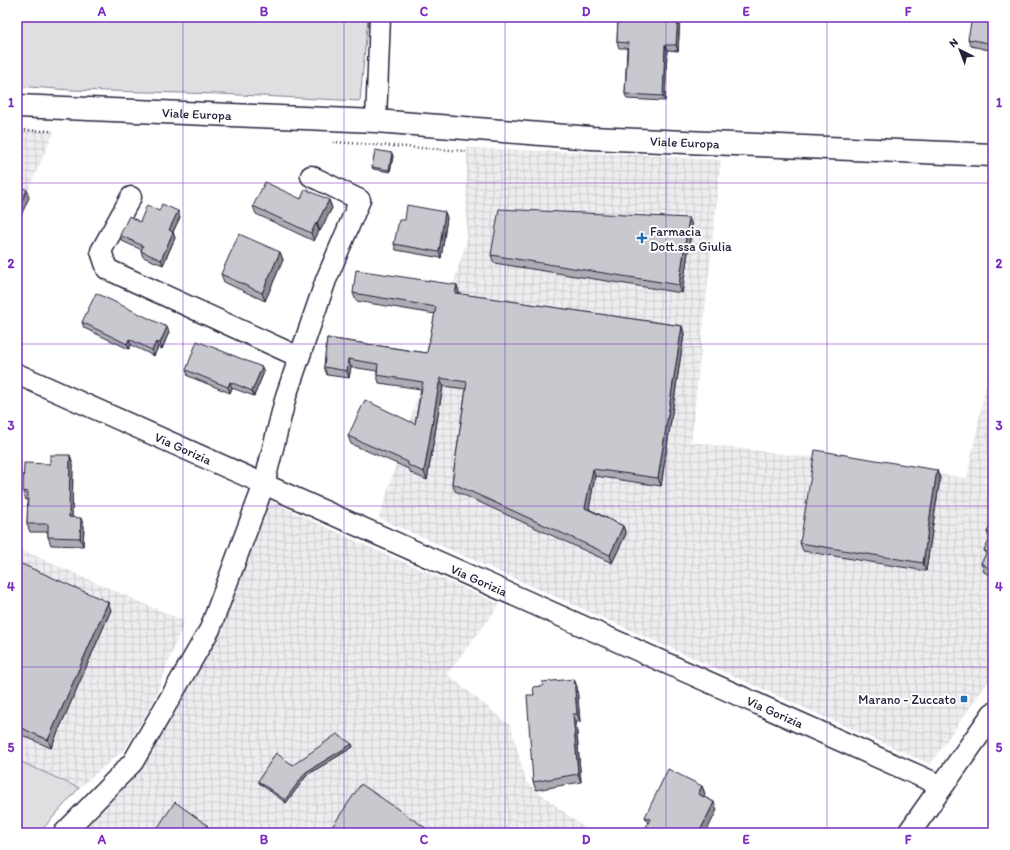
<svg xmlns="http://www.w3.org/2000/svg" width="1010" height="850" font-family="Itim,sans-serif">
<defs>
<pattern id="industrial-grid" width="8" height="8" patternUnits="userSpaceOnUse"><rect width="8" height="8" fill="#eeeef1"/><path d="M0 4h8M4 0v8" fill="none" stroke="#ccccd0"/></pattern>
</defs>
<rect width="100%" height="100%" fill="#fff"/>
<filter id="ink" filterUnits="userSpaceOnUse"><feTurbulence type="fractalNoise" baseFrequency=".025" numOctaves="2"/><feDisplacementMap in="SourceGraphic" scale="8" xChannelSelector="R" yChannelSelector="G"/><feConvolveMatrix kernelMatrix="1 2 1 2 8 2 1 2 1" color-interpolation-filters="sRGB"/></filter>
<g filter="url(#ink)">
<path fill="url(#industrial-grid)" d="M 17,129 L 54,131 L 17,217 Z
M 467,148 L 628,154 L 721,160 L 691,442 L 967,478 L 990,365 L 993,365 L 993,675 L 930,764 L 379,518 L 466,243 Z
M 264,498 L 367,546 L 500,604 L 447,674 L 511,726 L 526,782 L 591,833 L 68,833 L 162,722 Z
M 17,548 L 184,621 L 154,700 L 126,748 L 79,788 L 17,760 Z"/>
<path fill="#dfdfe2" stroke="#80808e" d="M 17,17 L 368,17 L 360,101 L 220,94 L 71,90 L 17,86 Z
M 17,760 L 79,788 L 39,833 L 17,833 Z"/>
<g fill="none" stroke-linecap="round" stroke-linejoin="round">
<defs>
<g id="minor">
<path d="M 376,121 L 380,17"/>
<path d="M 131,197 L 101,251 L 107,269 L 299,357"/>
<path id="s1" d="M 17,374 L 942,786"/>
<path d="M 64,833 L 133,762 L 210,629 L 264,484 L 286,396 L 326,280 L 360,200 L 311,176"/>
</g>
<path id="tertiary" d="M 909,833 L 993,714"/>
<g id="secondary">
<path id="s2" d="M 17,106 L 376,121 L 591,138 L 993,155"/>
</g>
</defs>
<use href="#minor" stroke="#22223b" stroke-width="23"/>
<use href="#tertiary" stroke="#22223b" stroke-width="25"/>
<use href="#secondary" stroke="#22223b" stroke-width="25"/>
<path stroke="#22223b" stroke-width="2.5" stroke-dasharray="1 3" stroke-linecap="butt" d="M 17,130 L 52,131
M 333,142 L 466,151"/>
<use href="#minor" stroke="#fff" stroke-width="20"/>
<use href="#tertiary" stroke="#fff" stroke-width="22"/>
<use href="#secondary" stroke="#fff" stroke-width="22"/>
</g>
<path fill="#acacb2" stroke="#22223b" d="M 618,17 L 680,17 L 680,18 L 678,51 L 667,50 L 665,101 L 627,99 L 625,94 L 627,48 L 619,48 L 617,42 Z
M 993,17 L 993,51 L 971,46 L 968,39 Z
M 393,156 L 390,172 L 373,169 L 372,167 Z
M 301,199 L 329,200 L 332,208 L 320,231 L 319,231 L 314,241 L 256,214 L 253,206 Z
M 159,211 L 180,217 L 173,232 L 175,238 L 163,265 L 143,257 L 141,251 L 142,250 L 122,241 L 120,235 L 140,222 Z
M 445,212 L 447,218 L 441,258 L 396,250 L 394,244 L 405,220 Z
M 689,218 L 692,226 L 682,293 L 494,263 L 491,255 Z
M 280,252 L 283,260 L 265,301 L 224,282 L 221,274 Z
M 457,285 L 459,293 L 459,294 L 682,326 L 684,334 L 661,486 L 595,476 L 589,509 L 623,526 L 626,534 L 612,563 L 455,491 L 452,483 L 466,389 L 443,386 L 427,480 L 411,473 L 409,469 L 351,444 L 348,436 L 415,424 L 421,389 L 379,383 L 377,375 L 377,371 L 351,367 L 349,378 L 327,375 L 324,367 L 327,338 L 427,353 L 435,314 L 356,301 L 353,293 Z
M 82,322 L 169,332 L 162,349 L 158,347 L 154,356 L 131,345 L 129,349 L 84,328 Z
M 186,370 L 264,372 L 254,396 L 232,388 L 230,393 L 188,376 Z
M 70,455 L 73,464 L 72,517 L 84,526 L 83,546 L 51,545 L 48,537 L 48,532 L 30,532 L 27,524 L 28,500 L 26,500 L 23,491 L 50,464 Z
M 940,478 L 926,571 L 803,551 L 800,543 Z
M 993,522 L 993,577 L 984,572 L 981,563 L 986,555 L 984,550 L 990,540 L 987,532 Z
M 17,562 L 111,610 L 51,748 L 17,733 Z
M 574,679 L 577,687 L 580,722 L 576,722 L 581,782 L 536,790 L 533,782 L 543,686 Z
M 352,744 L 353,747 L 307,775 L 286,803 L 259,783 L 258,781 L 293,765 Z
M 702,786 L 705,794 L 704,797 L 714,802 L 717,810 L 648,824 L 645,817 Z"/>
<path fill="#8c8c91" stroke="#22223b" d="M 678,17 L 680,17 L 680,18 L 678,51 L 676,45 Z
M 665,45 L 667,50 L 665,101 L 663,96 Z
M 392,153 L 393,156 L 390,172 L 389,170 Z
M 27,190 L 29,198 L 17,224 L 17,210 Z
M 329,200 L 332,208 L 320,231 L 317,223 Z
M 178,211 L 180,217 L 171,236 L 169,230 Z
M 445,212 L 447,218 L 441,258 L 439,252 Z
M 689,218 L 692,226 L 682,293 L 679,285 Z
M 316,223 L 319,231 L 314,241 L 311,233 Z
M 173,232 L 175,238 L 163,265 L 161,260 Z
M 280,252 L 283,260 L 265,301 L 262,293 Z
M 457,285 L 459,293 L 458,301 L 455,293 Z
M 682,326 L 684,334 L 661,486 L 658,478 Z
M 167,327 L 169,332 L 162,349 L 160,343 Z
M 129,339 L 131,345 L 129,349 L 127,344 Z
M 156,342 L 158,347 L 154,356 L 152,350 Z
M 348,359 L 351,367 L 349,378 L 347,371 Z
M 262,367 L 264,372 L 254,396 L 252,391 Z
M 440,378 L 443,386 L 427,480 L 424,472 Z
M 230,382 L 232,388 L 230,393 L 228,387 Z
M 70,455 L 73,464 L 72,525 L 69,517 Z
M 593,469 L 595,476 L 588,515 L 585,508 Z
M 937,470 L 940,478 L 926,571 L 923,563 Z
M 81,518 L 84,526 L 83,546 L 80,538 Z
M 623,526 L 626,534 L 612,563 L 610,555 Z
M 108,602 L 111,610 L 51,748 L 48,740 Z
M 574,679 L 577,687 L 580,722 L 577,714 Z
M 573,714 L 576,722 L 581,782 L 578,774 Z
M 352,744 L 353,747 L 307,775 L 286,803 L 285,800 L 306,772 Z
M 702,786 L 705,794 L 701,802 L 698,794 Z
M 714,802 L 717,810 L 706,833 L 699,833 Z
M 207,825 L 210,833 L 202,833 Z"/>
<path fill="#c8c8cf" stroke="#22223b" d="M 618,17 L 678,17 L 676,45 L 665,45 L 663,96 L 625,94 L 628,43 L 617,42 Z
M 972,17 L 993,17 L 993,44 L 968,39 Z
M 375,150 L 392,153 L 389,170 L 372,167 Z
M 265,182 L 301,199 L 305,189 L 329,200 L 317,223 L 316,223 L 311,233 L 253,206 Z
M 17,185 L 27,190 L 17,210 Z
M 162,204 L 178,211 L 169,230 L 173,232 L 161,260 L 141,251 L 143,246 L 120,235 L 129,216 L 140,222 L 147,205 L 159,211 Z
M 407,205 L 445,212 L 439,252 L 394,244 L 399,220 L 405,220 Z
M 499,209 L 689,218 L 679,285 L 491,255 Z
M 239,234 L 280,252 L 262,293 L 221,274 Z
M 356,270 L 457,285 L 455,293 L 682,326 L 658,478 L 593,469 L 585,508 L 623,526 L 610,555 L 452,483 L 467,382 L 440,378 L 424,472 L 408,465 L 408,462 L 348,436 L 365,400 L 415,424 L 423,382 L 377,375 L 378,364 L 348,359 L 347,371 L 324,367 L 327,338 L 427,353 L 436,307 L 353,293 Z
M 96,293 L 167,327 L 160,343 L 156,342 L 152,350 L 129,339 L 127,344 L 82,322 Z
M 197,341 L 262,367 L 252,391 L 230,382 L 228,387 L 186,370 Z
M 815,450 L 937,470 L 923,563 L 800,543 Z
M 50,455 L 70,455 L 69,517 L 81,518 L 80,538 L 48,537 L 48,524 L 27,524 L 28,492 L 23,491 L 24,463 L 50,464 Z
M 993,522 L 993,571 L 981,563 L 987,552 L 984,550 L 993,534 L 987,532 Z
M 17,562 L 108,602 L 48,740 L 17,726 Z
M 574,679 L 577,714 L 573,714 L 578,774 L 533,782 L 527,695 L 534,695 L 533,687 L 543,686 L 542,682 Z
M 337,734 L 352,744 L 306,772 L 285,800 L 258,781 L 276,753 L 293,765 Z
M 668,769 L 702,786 L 698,794 L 714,802 L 699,833 L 643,833 L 650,819 L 645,817 Z
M 361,784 L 433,833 L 328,833 Z
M 175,802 L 207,825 L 202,833 L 154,833 Z"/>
</g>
<path fill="none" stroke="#7b2cbf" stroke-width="1" stroke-opacity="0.55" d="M 183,17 L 183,833M 344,17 L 344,833M 505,17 L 505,833M 666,17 L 666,833M 827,17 L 827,833M 17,183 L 993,183M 17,344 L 993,344M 17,506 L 993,506M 17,667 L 993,667"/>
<g fill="#1f6fb2" stroke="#fff" stroke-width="1.5">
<path d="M640 232h4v4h4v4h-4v4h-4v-4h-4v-4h4z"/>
<rect x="960" y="695" width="8" height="8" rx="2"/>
</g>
<g text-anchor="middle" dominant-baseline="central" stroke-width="4" stroke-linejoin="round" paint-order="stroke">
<g font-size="13" fill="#22223b" stroke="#fff">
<text stroke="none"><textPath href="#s2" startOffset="180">Viale Europa</textPath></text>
<text stroke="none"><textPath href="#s2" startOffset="669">Viale Europa</textPath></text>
<text stroke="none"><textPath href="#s1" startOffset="182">Via Gorizia</textPath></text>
<text stroke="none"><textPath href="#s1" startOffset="506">Via Gorizia</textPath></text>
<text stroke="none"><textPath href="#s1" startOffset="830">Via Gorizia</textPath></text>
</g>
<g font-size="13" fill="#22223b" stroke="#fff" text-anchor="start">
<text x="650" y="231">Farmacia<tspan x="650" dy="15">Dott.ssa Giulia</tspan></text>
<text x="956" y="699" text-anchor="end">Marano - Zuccato</text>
</g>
</g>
<rect width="1010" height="850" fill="none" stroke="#fff" stroke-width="44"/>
<g transform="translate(960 50) rotate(318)" stroke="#ffffff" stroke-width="3" paint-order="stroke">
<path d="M0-3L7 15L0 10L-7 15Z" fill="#22223b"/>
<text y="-6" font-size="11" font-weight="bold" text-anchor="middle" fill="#22223b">N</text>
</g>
<rect x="22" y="22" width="966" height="806" fill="none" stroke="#7b2cbf" stroke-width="1.5"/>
<g font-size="13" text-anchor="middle" font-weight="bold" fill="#7b2cbf">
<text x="102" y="16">A</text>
<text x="264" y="16">B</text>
<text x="424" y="16">C</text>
<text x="586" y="16">D</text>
<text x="746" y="16">E</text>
<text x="908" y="16">F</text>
<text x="11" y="107">1</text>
<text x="999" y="107">1</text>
<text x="11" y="268">2</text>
<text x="999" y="268">2</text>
<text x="11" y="430">3</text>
<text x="999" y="430">3</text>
<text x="11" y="591">4</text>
<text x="999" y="591">4</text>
<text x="11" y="752">5</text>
<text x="999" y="752">5</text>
<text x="102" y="844">A</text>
<text x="264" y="844">B</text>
<text x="424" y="844">C</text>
<text x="586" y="844">D</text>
<text x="746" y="844">E</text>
<text x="908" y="844">F</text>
</g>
</svg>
